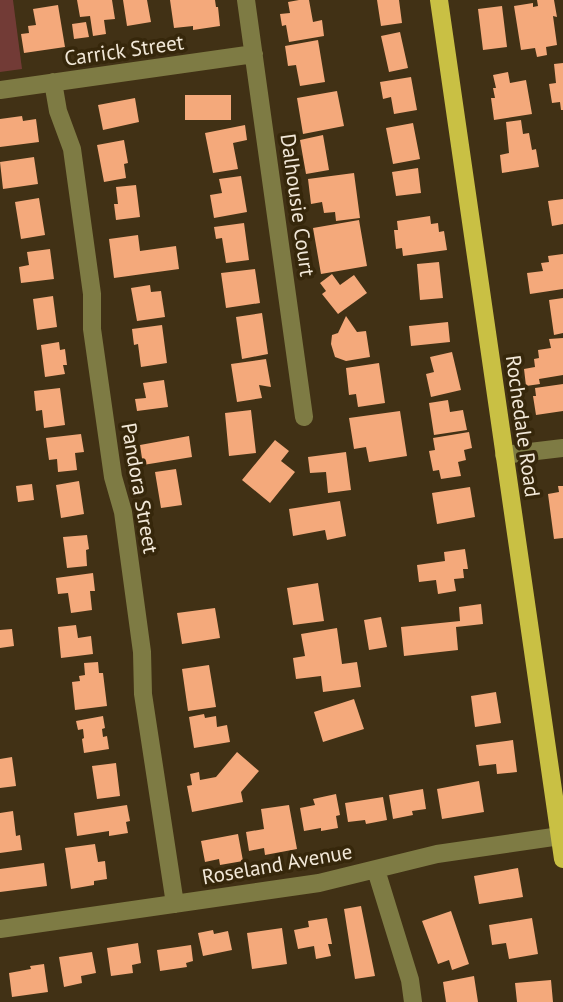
<svg xmlns="http://www.w3.org/2000/svg" width="563" height="1002" font-family="'PT Sans',sans-serif">
<rect width="100%" height="100%" fill="#413115"/>
<path fill="#723b36" d="M 0,0 L 13,0 L 22,69 L 0,72 Z"/>
<path fill="#f4a97b" d="M 77,0 L 112,0 L 115,19 L 104,20 L 106,34 L 93,36 L 90,16 L 80,17 Z
M 123,0 L 147,0 L 151,22 L 127,26 Z
M 170,0 L 215,0 L 216,7 L 218,7 L 220,26 L 193,30 L 193,26 L 174,28 Z
M 299,0 L 309,0 L 313,22 L 322,20 L 324,36 L 289,42 L 286,25 L 282,26 L 280,14 L 290,13 L 288,2 Z
M 377,0 L 399,0 L 402,23 L 381,26 Z
M 537,0 L 554,0 L 557,17 L 553,16 L 557,45 L 546,47 L 547,55 L 537,57 L 535,48 L 521,50 L 514,6 L 533,3 L 533,7 L 538,6 Z
M 58,5 L 65,47 L 24,53 L 21,34 L 29,33 L 28,26 L 36,25 L 33,9 Z
M 502,6 L 507,47 L 483,50 L 478,9 Z
M 86,22 L 89,37 L 74,39 L 72,24 Z
M 400,32 L 408,68 L 389,72 L 381,36 Z
M 318,40 L 325,82 L 300,86 L 296,65 L 288,66 L 285,46 Z
M 563,63 L 563,110 L 561,110 L 560,102 L 552,103 L 549,84 L 556,83 L 554,64 Z
M 508,72 L 510,83 L 526,80 L 532,114 L 494,120 L 491,98 L 495,98 L 493,88 L 496,88 L 493,75 Z
M 411,77 L 417,110 L 394,114 L 391,97 L 383,99 L 380,82 Z
M 337,91 L 344,126 L 303,134 L 297,98 Z
M 185,95 L 231,95 L 231,120 L 185,120 Z
M 135,98 L 139,122 L 103,130 L 98,105 Z
M 22,116 L 23,121 L 36,119 L 39,142 L 0,147 L 0,119 Z
M 521,120 L 523,134 L 529,133 L 532,150 L 536,149 L 539,167 L 502,173 L 500,155 L 509,153 L 506,122 Z
M 413,123 L 420,159 L 393,164 L 386,128 Z
M 245,125 L 247,140 L 233,143 L 238,169 L 213,173 L 205,133 Z
M 323,135 L 329,170 L 306,174 L 300,140 Z
M 124,140 L 128,163 L 124,164 L 126,178 L 104,182 L 97,145 Z
M 34,157 L 38,184 L 3,189 L 0,162 Z
M 418,168 L 421,193 L 396,196 L 392,172 Z
M 354,173 L 360,218 L 336,221 L 335,212 L 324,213 L 322,202 L 311,204 L 308,179 Z
M 241,176 L 247,212 L 214,218 L 210,195 L 222,193 L 219,179 Z
M 136,185 L 140,217 L 116,220 L 114,204 L 118,204 L 116,187 Z
M 39,198 L 45,235 L 21,239 L 15,202 Z
M 563,199 L 563,224 L 552,226 L 548,201 Z
M 430,216 L 431,224 L 438,223 L 439,232 L 444,231 L 447,250 L 403,256 L 402,248 L 396,249 L 394,230 L 398,230 L 397,221 Z
M 359,220 L 367,266 L 321,274 L 313,228 Z
M 244,223 L 249,260 L 226,263 L 222,238 L 216,239 L 214,227 Z
M 138,235 L 140,251 L 176,246 L 179,269 L 114,278 L 109,239 Z
M 50,249 L 54,279 L 21,283 L 19,267 L 29,265 L 27,252 Z
M 563,254 L 563,289 L 530,294 L 527,273 L 543,271 L 541,263 L 549,262 L 548,256 Z
M 439,262 L 443,298 L 420,300 L 417,264 Z
M 255,269 L 260,303 L 226,308 L 221,273 Z
M 332,274 L 340,285 L 354,275 L 367,293 L 338,314 L 322,294 L 326,291 L 320,283 Z
M 150,285 L 151,292 L 161,291 L 165,317 L 137,321 L 131,288 Z
M 53,296 L 57,327 L 37,330 L 33,299 Z
M 563,298 L 563,333 L 554,335 L 549,300 Z
M 262,313 L 268,354 L 242,359 L 236,317 Z
M 346,316 L 357,332 L 366,331 L 370,357 L 346,361 L 335,357 L 331,344 L 332,335 L 338,333 Z
M 448,322 L 450,342 L 411,346 L 409,326 Z
M 162,325 L 167,363 L 141,367 L 138,344 L 134,345 L 132,329 Z
M 563,338 L 563,375 L 539,379 L 540,384 L 526,386 L 524,369 L 535,367 L 534,359 L 539,358 L 538,350 L 551,348 L 549,339 Z
M 59,342 L 60,350 L 65,349 L 67,365 L 63,365 L 65,374 L 45,377 L 41,345 Z
M 452,352 L 461,390 L 431,397 L 426,374 L 434,372 L 430,357 Z
M 266,359 L 271,387 L 259,385 L 262,398 L 237,402 L 231,364 Z
M 379,363 L 385,403 L 358,407 L 356,394 L 349,395 L 346,368 Z
M 164,380 L 168,407 L 137,411 L 135,399 L 146,398 L 143,383 Z
M 563,384 L 563,411 L 536,415 L 533,396 L 536,396 L 535,388 Z
M 60,388 L 65,425 L 44,428 L 42,410 L 36,411 L 34,391 Z
M 448,400 L 450,412 L 463,410 L 467,430 L 434,435 L 429,403 Z
M 251,410 L 256,453 L 229,456 L 225,413 Z
M 400,411 L 407,456 L 369,462 L 366,447 L 354,449 L 349,418 Z
M 469,432 L 472,448 L 464,450 L 466,460 L 458,462 L 461,476 L 441,479 L 439,470 L 433,471 L 429,451 L 435,450 L 433,438 Z
M 81,434 L 84,452 L 75,453 L 77,470 L 58,472 L 57,459 L 49,460 L 46,438 Z
M 189,436 L 192,457 L 143,465 L 140,445 Z
M 275,440 L 289,451 L 281,461 L 295,472 L 270,503 L 242,480 Z
M 346,452 L 351,490 L 328,493 L 326,472 L 310,473 L 308,457 Z
M 176,469 L 182,505 L 161,508 L 155,472 Z
M 79,481 L 84,514 L 61,518 L 56,485 Z
M 32,484 L 34,500 L 18,502 L 16,486 Z
M 558,486 L 563,486 L 563,538 L 554,539 L 548,494 L 559,492 Z
M 470,487 L 475,517 L 437,524 L 432,493 Z
M 340,501 L 346,536 L 327,540 L 325,530 L 293,536 L 289,509 Z
M 87,535 L 89,549 L 86,550 L 87,566 L 67,568 L 63,537 Z
M 465,549 L 468,569 L 463,569 L 464,578 L 454,579 L 456,591 L 438,594 L 436,580 L 419,582 L 417,565 L 445,561 L 444,552 Z
M 93,573 L 95,591 L 90,591 L 92,610 L 71,613 L 68,593 L 58,594 L 56,578 Z
M 318,583 L 324,621 L 293,625 L 287,588 Z
M 481,604 L 483,624 L 456,627 L 458,650 L 404,656 L 401,627 L 460,621 L 459,607 Z
M 215,608 L 220,638 L 182,644 L 177,613 Z
M 381,617 L 387,647 L 369,650 L 364,620 Z
M 76,625 L 78,638 L 91,636 L 93,654 L 61,658 L 58,627 Z
M 337,628 L 342,664 L 357,662 L 361,687 L 323,692 L 321,676 L 296,679 L 293,658 L 305,656 L 301,634 Z
M 12,629 L 14,646 L 0,648 L 0,630 Z
M 98,662 L 99,673 L 103,673 L 107,706 L 75,710 L 72,682 L 80,681 L 79,676 L 85,675 L 84,663 Z
M 209,665 L 216,707 L 188,711 L 182,669 Z
M 496,692 L 501,723 L 475,727 L 471,696 Z
M 354,699 L 364,729 L 323,742 L 314,712 Z
M 204,714 L 205,718 L 216,716 L 217,727 L 227,725 L 230,742 L 194,748 L 189,717 Z
M 103,716 L 105,728 L 102,729 L 103,737 L 107,736 L 109,749 L 84,753 L 82,739 L 84,738 L 83,729 L 78,730 L 76,721 Z
M 513,740 L 517,772 L 497,774 L 496,764 L 479,766 L 476,745 Z
M 237,752 L 259,771 L 241,792 L 243,802 L 192,812 L 187,786 L 192,785 L 190,774 L 199,772 L 200,780 L 216,777 Z
M 12,757 L 16,786 L 0,788 L 0,759 Z
M 116,763 L 120,796 L 97,799 L 92,766 Z
M 479,781 L 484,812 L 442,819 L 437,789 Z
M 423,789 L 426,809 L 412,811 L 413,815 L 393,819 L 389,795 Z
M 336,794 L 340,815 L 336,816 L 338,828 L 321,831 L 321,828 L 304,831 L 300,808 L 315,805 L 313,799 Z
M 383,797 L 387,820 L 366,824 L 365,820 L 348,822 L 345,803 Z
M 127,805 L 130,821 L 126,822 L 128,833 L 109,836 L 109,831 L 77,836 L 74,813 Z
M 289,805 L 297,849 L 265,855 L 264,848 L 249,851 L 246,832 L 264,829 L 261,809 Z
M 13,811 L 16,836 L 20,835 L 22,850 L 0,853 L 0,813 Z
M 238,834 L 243,861 L 220,865 L 219,859 L 205,862 L 201,841 Z
M 95,844 L 98,862 L 105,861 L 107,879 L 94,881 L 94,885 L 71,889 L 65,848 Z
M 44,863 L 47,886 L 0,892 L 0,869 Z
M 518,868 L 523,897 L 479,904 L 474,876 Z
M 361,906 L 375,976 L 355,979 L 344,909 Z
M 451,911 L 469,964 L 452,970 L 449,960 L 438,964 L 422,921 Z
M 327,918 L 332,944 L 328,944 L 331,956 L 316,959 L 314,946 L 298,949 L 294,930 L 309,927 L 308,921 Z
M 532,918 L 538,954 L 509,959 L 506,943 L 492,945 L 489,925 Z
M 282,928 L 287,964 L 252,969 L 247,933 Z
M 213,930 L 214,934 L 228,931 L 232,950 L 203,956 L 198,933 Z
M 138,943 L 141,963 L 132,965 L 133,973 L 111,976 L 107,948 Z
M 191,945 L 193,961 L 186,963 L 187,967 L 160,971 L 157,950 Z
M 92,952 L 96,973 L 81,976 L 82,983 L 64,987 L 59,957 Z
M 44,964 L 48,992 L 12,997 L 9,973 L 31,969 L 30,966 Z
M 474,976 L 478,1002 L 446,1002 L 443,982 Z
M 551,980 L 553,1002 L 517,1002 L 515,983 Z"/>
<g fill="none" stroke-linecap="round" stroke-linejoin="round">
<path stroke="#7e7b44" stroke-width="18" d="M 246,0 L 304,417
M 53,82 L 58,111 L 72,149 L 92,294 L 92,329 L 113,477 L 123,512 L 142,652 L 143,694 L 175,904
M 0,90 L 254,54
M 504,455 L 563,448
M 376,870 L 410,980 L 413,1002
M 0,929 L 319,883 L 437,854 L 560,836"/>
<path stroke="#c9c044" stroke-width="18" d="M 439,0 L 563,859"/>
</g>
<g text-anchor="middle" dominant-baseline="central" stroke-width="7" stroke-linejoin="round" paint-order="stroke">
<g font-size="21" fill="#f2e8d8" stroke="#36270b">
<text transform="translate(124 50) rotate(-8)">Carrick Street</text>
<text transform="translate(298 205) rotate(82)">Dalhousie Court</text>
<text transform="translate(523 426) rotate(82)">Rochedale Road</text>
<text transform="translate(140 488) rotate(80)">Pandora Street</text>
<text transform="translate(277 864) rotate(-10)">Roseland Avenue</text>
</g>
</g>
</svg>
